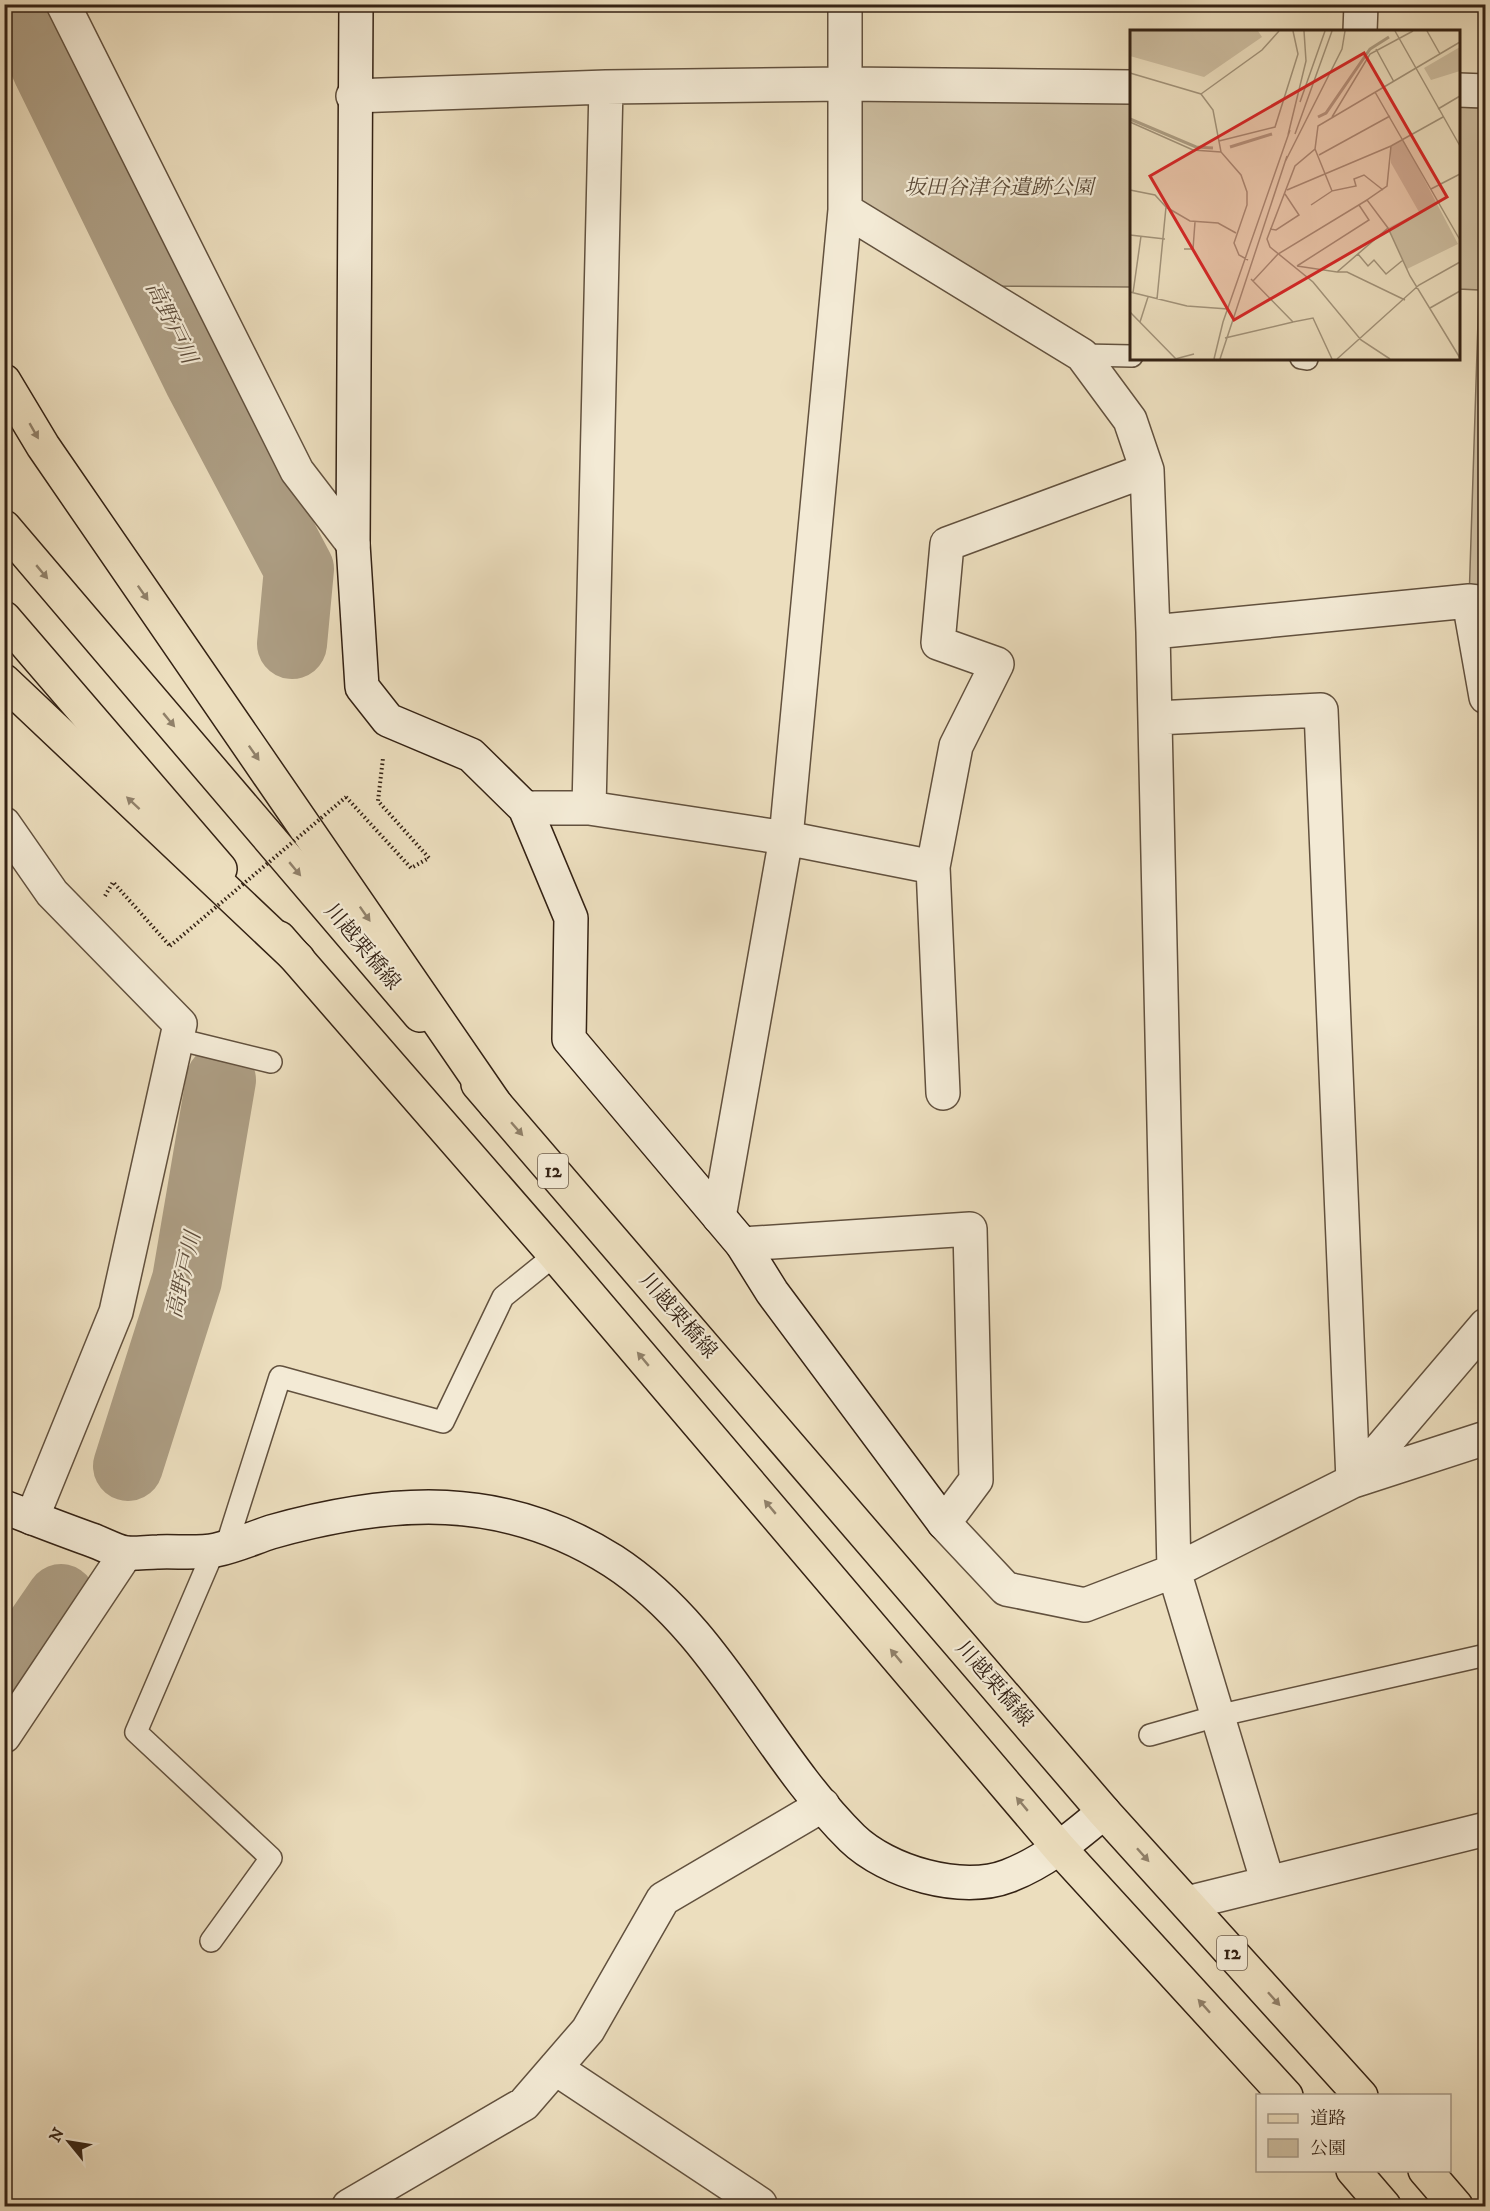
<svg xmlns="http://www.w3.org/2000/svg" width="1490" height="2211" font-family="'IM FELL DW Pica','Noto Serif JP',serif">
<rect width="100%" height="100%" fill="#ecdebe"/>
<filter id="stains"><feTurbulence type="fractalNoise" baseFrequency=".00333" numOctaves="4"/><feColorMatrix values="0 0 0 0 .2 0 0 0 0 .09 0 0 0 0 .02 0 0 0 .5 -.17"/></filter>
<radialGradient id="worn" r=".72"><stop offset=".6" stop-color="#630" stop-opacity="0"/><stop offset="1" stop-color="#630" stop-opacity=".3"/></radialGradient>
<path fill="#cdbea1" stroke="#80705a" stroke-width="1.5" d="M 844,84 L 1131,95 L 1131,287 L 971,286 L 845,210 Z
M 1459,107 L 1485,108 L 1485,603 L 1469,601 L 1479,290 L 1459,289 Z"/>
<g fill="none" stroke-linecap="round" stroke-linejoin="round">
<path stroke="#ad9e84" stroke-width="70" d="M 19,4 L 48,71 L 199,380 L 299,569 L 292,644
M 128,1466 L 187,1280 L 221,1080
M 4,1682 L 61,1599"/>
<defs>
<path id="lane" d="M 1082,355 L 1132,356
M 1301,358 L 1307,359
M 177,1039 L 271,1062
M 226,1547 L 280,1377 L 443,1422 L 503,1297 L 555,1255
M 1150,1735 L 1217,1716 L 1486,1655
M 211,1941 L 271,1858 L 136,1732 L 214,1550"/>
<path id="street" d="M 63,4 L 297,471 L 353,544
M 1360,32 L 1361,4
M 1458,90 L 1486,91
M 353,96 L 606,87 L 844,84 L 1132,87
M 845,210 L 1082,355 L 1130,420 L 1147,470 L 1153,632 L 1469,601 L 1486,603
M 1469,601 L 1486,697
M 1153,632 L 1174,1571 L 1268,1883
M 1156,718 L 1321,710 L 1353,1481
M 525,808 L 589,808 L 786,838 L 933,867 L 956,746 L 997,664 L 938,643 L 947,544 L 1147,470
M 589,808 L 606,87
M 4,824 L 52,893 L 180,1024 L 116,1312 L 32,1518
M 933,867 L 943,1093
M 719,1217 L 786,838 L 845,210 L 845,4
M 742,1244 L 970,1229 L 976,1480 L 944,1523 L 1006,1589 L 1085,1605 L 1174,1571 L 1353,1481 L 1486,1438
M 1353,1481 L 1486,1325
M 4,1736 L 126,1553
M 1187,1903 L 1486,1829
M 555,2068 L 760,2204 L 758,2206
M 349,2206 L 524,2104 L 588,2030 L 663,1899 L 823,1805"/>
<path id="secondary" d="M 356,4 L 353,544 L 362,687 L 388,720 L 471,755 L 525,808 L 571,918 L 569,1039 L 742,1244 L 772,1292 L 944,1523
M 4,1507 C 33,1518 61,1529 89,1539 C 101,1543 113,1550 125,1553 C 135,1554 148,1552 158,1552 C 176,1551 198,1554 216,1550 C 235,1546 253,1538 271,1532 C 392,1498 503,1491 613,1561 C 718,1629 765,1752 852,1838 C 887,1872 962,1894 1008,1876 C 1045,1862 1074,1837 1104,1812"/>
<path id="primary" d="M 4,527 L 420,1015
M 4,618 L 220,869
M 279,938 L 555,1255 L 1060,1849 L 1286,2096
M 478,1084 L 1104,1812 L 1361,2096
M 1353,2170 L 1384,2206
M 1425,2170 L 1456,2206"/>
<path id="highway" d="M 4,381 L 43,446 L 496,1105
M 4,681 L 298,959"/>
</defs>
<use href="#lane" stroke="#62513e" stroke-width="24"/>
<use href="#street" stroke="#62513e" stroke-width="36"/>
<use href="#secondary" stroke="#342214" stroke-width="36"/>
<use href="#primary" stroke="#342214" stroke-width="36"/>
<use href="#highway" stroke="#342214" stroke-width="36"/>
<path stroke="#342214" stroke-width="4" stroke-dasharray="1.5 3" stroke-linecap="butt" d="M 346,797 L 411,868 L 429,858 L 378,801 L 383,758
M 105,896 L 113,882 L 170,946"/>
<use href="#lane" stroke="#f3ead5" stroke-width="21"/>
<use href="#street" stroke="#f3ead5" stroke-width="33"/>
<use href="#secondary" stroke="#f3ead5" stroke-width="33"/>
<use href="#primary" stroke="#ecdebe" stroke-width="33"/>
<use href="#highway" stroke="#ecdebe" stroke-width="33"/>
<path stroke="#342214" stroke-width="4" stroke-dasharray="1.5 3" stroke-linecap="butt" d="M 170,946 L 346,797"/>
</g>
<defs><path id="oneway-solid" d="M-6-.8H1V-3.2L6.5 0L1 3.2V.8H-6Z" transform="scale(1.5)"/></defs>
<g fill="#908069">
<use href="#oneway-solid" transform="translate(34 431) rotate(60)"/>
<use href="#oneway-solid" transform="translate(42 572) rotate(50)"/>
<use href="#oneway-solid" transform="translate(143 593) rotate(55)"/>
<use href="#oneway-solid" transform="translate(169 720) rotate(50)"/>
<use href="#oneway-solid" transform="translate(254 753) rotate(55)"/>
<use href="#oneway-solid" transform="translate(133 803) rotate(-137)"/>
<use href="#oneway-solid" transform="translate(295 869) rotate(50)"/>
<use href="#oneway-solid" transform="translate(365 914) rotate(55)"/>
<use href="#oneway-solid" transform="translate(517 1129) rotate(49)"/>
<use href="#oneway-solid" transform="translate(643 1359) rotate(-130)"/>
<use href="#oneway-solid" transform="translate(770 1507) rotate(-130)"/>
<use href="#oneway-solid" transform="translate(896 1656) rotate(-130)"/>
<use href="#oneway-solid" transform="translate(1022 1804) rotate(-130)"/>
<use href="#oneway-solid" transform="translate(1143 1855) rotate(48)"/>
<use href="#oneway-solid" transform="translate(1274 1999) rotate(48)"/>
<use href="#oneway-solid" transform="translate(1204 2006) rotate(-132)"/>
</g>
<g text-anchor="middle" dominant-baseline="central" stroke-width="4.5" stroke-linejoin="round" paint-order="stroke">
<g fill="#f3ead5" stroke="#6d5e4e" stroke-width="1.5">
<rect x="538" y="1154" width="30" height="34" rx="4.5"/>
<rect x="1217" y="1936" width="30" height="34" rx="4.5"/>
</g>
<g font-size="20" font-weight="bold" fill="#342214">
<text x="553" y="1171">12</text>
<text x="1232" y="1953">12</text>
</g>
<g font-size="21" font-style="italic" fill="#5a4937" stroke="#f3ead5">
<text x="999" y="188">坂田谷津谷遺跡公園</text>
</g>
<g font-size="21" fill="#342214" stroke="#f3ead5">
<text transform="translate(362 947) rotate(50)">川越栗橋線</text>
<text transform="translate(678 1316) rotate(49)">川越栗橋線</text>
<text transform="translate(994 1684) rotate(49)">川越栗橋線</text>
</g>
<g font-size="22" font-style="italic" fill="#5e4d3b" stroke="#f3ead5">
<text transform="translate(171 323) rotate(64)">高野戸川</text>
<text transform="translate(184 1275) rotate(-77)">高野戸川</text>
</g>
</g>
<g transform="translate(1130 30)">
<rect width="330" height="330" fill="#ecdebe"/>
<path d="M 0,1 L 128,1 L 132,7 L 74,47 L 0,26 ZM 330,17 L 330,41 L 301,50 L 294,38 ZM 273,109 L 328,214 L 277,239 L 258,198 L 289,182 L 261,133 L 261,116 Z" fill="#cdbea1"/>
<path fill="none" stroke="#ad9e84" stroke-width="3" d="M 188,87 L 196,83 L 240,19 L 259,7M 0,89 L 66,117 L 83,118M 100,117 L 142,104"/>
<path fill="none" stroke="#a2937a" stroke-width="1.5" d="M 265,1 L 330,116M 297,1 L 310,24M 246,19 L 264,52M 0,43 L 71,64 L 83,80 L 91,122 L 111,145 L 117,162 L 117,175 L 104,213 L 109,225 L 118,230M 245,62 L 330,210M 71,64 L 132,20 L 149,1M 170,72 L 195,1M 308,79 L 330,66M 202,87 L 240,24 L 283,1M 0,92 L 63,120 L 91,122M 165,104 L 202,1M 158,105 L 176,31 L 174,1M 89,111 L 145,97 L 168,24 L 163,1M 261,116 L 257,156 L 237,170 L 258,198 L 280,246 L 330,328M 185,119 L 202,161 L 226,156 L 224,149 L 234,145 L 253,160M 189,125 L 260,86M 155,132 L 212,19 L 215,1M 301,159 L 330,144M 0,160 L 25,165 L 36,177 L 27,269M 157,160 L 261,116 L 313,87M 181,175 L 202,161M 36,177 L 60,191 L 88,193 L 106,203M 140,199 L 146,200 L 169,185 L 155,164M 0,205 L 35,209M 54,219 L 63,219 L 65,192M 228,224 L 238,236 L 244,230 L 256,244 L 273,230M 167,236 L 207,242 L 258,198M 167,236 L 239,190 L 229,175M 207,242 L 217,242 L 275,270M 121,249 L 163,292 L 183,288 L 202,329M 123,251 L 148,224 L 237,170M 0,262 L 57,276 L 98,279M 3,263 L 11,206M 300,278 L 330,261M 0,282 L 46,329M 10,292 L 18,267M 95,308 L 163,292M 45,329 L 64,324M 84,329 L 93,292 L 160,100M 90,329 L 157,126M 207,329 L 289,255 L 330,232M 260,329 L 231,310 L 183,252 L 140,217 L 137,209 L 165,136 L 185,119 L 188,96 L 330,12"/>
<path fill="#d62828" fill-opacity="0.15" stroke="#d62828" stroke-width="3" d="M 234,23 L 317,167 L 104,290 L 20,146 Z"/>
<rect width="330" height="330" fill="none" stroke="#342214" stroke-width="3"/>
</g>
<rect width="1490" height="2211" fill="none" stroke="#ecdebe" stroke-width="24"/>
<rect x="6" y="6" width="1478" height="2199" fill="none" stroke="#342214" stroke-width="3"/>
<rect x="12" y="12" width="1466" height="2187" fill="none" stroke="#342214" stroke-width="1.5"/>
<rect x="1256" y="2094" width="195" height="78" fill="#f3ead5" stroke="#a79a88" stroke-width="1.5"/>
<rect x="1268" y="2114" width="30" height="9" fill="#ecdebe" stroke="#a79a88" stroke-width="1.5"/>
<text x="1310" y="2124" font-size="18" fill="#342214">道路</text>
<rect x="1268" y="2139" width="30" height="18" fill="#cdbea1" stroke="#a79a88" stroke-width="1.5"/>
<text x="1310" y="2154" font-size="18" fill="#342214">公園</text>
<g transform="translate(69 2142) rotate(300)" stroke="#f3ead5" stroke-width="4.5" paint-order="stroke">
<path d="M0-4.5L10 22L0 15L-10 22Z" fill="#342214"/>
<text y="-9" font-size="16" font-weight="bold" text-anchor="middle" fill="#342214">N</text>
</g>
<rect width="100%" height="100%" filter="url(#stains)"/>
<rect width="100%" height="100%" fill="url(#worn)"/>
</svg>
